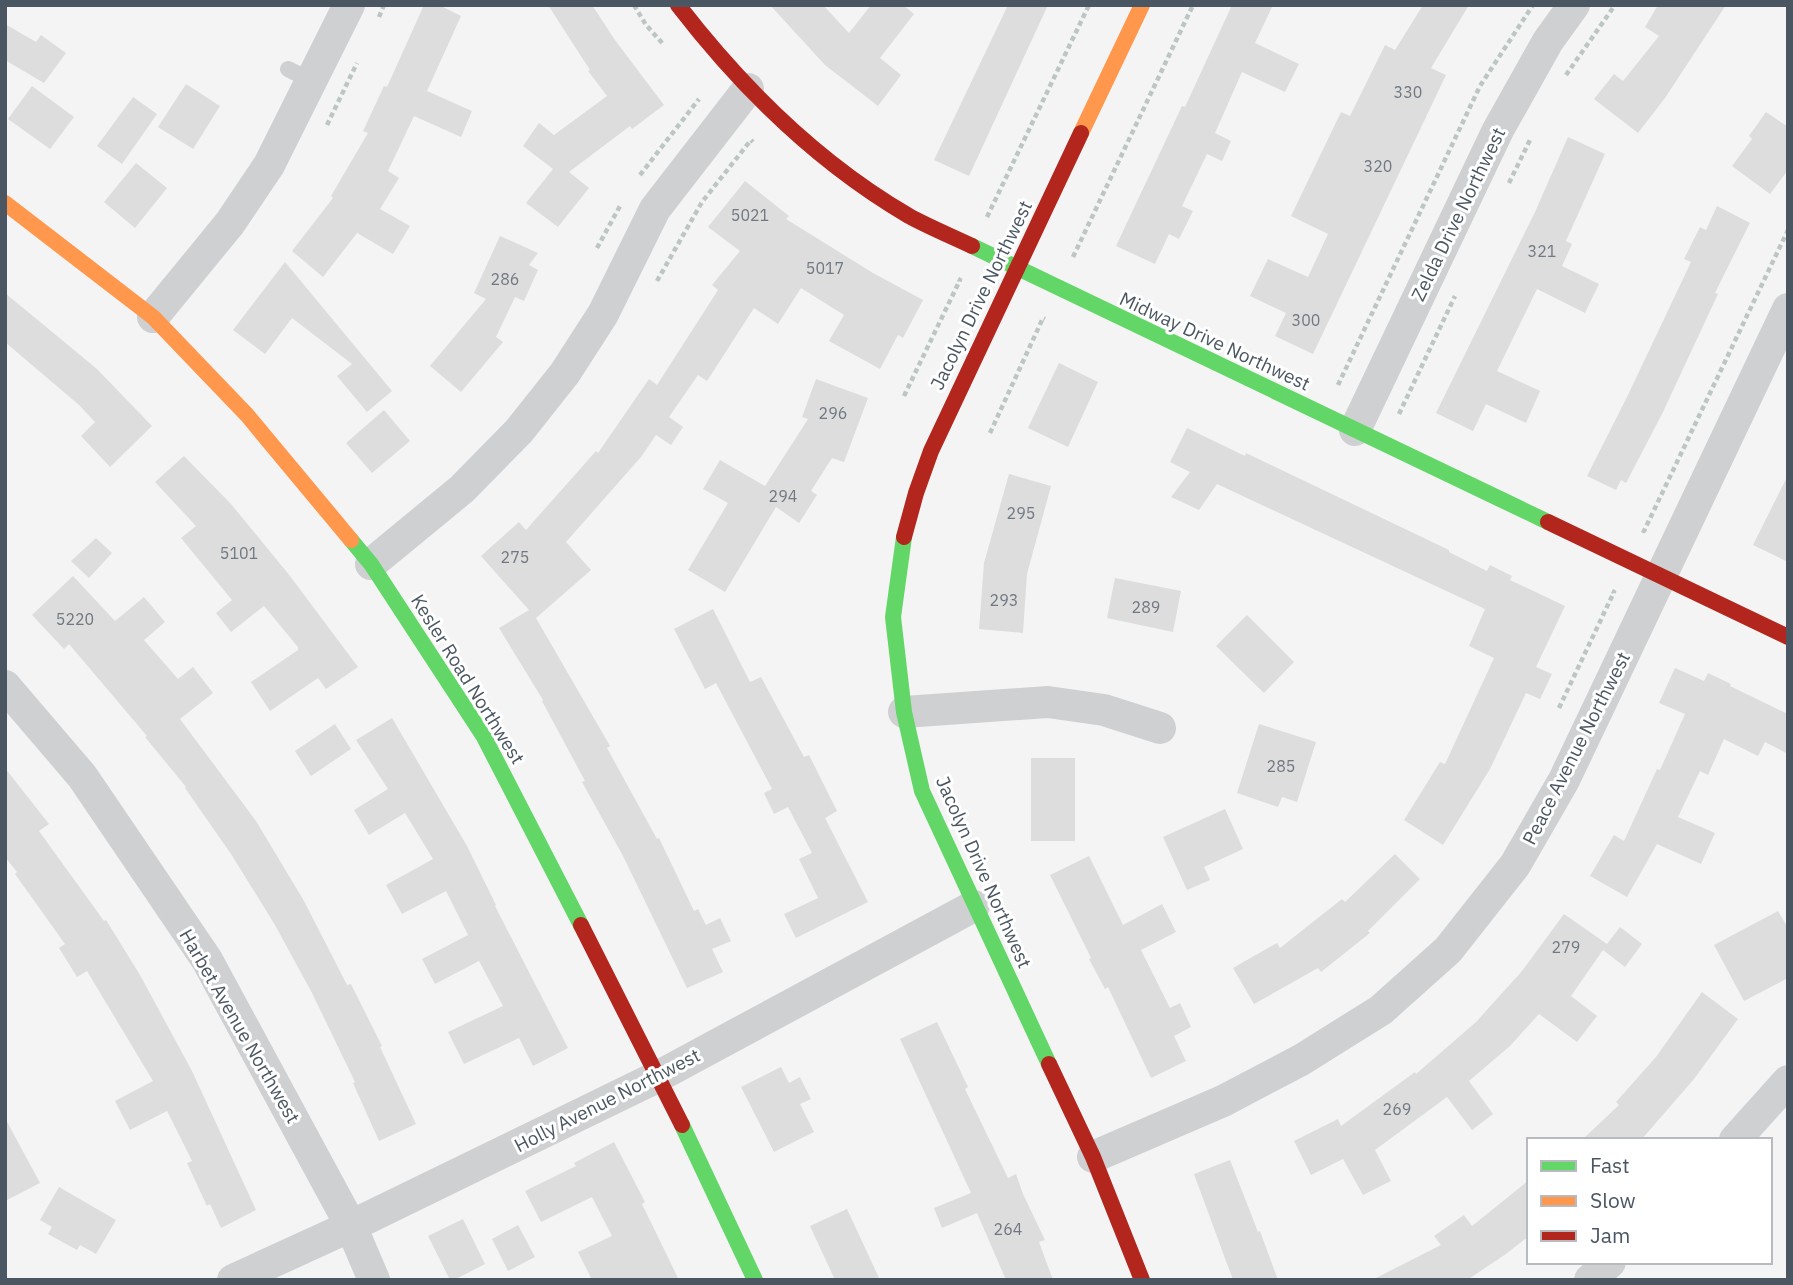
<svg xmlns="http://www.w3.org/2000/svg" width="1793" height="1285" font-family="'IBM Plex Sans',sans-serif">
<rect width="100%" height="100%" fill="#f4f4f4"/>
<path fill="#ddddde" d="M 424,5 L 439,5 L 461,16 L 427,91 L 472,111 L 461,137 L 414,116 L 388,171 L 399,178 L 380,209 L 410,226 L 393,254 L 357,233 L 323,277 L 292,251 L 333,198 L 331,196 L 368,133 L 363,131 L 384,86 L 387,87 Z
M 548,5 L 592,5 L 615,40 L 664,105 L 632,129 L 630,126 L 569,172 L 589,188 L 558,227 L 526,203 L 553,169 L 523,146 L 539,123 L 554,135 L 607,96 L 588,71 L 590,70 Z
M 770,5 L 823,5 L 849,33 L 871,5 L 903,5 L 914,14 L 880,58 L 901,75 L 878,106 L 825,65 Z
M 1008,5 L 1048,5 L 969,176 L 934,160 Z
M 1232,5 L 1273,5 L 1255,43 L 1299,64 L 1285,92 L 1242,72 L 1215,133 L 1231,141 L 1222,161 L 1207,154 L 1182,206 L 1193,211 L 1179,239 L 1169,234 L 1155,264 L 1116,246 L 1182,106 L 1185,107 Z
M 1423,5 L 1469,5 L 1431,68 L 1446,75 L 1313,354 L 1275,336 L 1286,313 L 1250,296 L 1268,259 L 1308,277 L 1328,234 L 1291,216 L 1341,112 L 1350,116 L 1385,45 L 1395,50 Z
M 1658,5 L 1726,5 L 1665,98 L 1638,133 L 1594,99 L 1614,74 L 1623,81 L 1659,36 L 1645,27 Z
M 5,24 L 36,42 L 41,35 L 66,53 L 44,83 L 5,60 Z
M 186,84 L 220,106 L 193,149 L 158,127 Z
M 32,86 L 74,117 L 50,149 L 8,119 Z
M 133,97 L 157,114 L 122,164 L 97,146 Z
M 1766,112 L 1788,127 L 1788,170 L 1770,194 L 1732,166 L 1752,139 L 1749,136 Z
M 1568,137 L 1605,154 L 1566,241 L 1572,244 L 1562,266 L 1599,284 L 1585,313 L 1537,289 L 1497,371 L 1540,391 L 1526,423 L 1486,404 L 1473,431 L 1436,413 L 1535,212 Z
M 136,163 L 167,188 L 135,228 L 104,202 Z
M 745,181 L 789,216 L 786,219 L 873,273 L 923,300 L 903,338 L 898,335 L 880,369 L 829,341 L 844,315 L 801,288 L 778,324 L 754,308 L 707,381 L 698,375 L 669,417 L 683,427 L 671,445 L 656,435 L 641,457 L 566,542 L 591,570 L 536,618 L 610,746 L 607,748 L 657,839 L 659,838 L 694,911 L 698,909 L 706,925 L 720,918 L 731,941 L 712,949 L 723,972 L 687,988 L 623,856 L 582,782 L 585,781 L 542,701 L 543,700 L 499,628 L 529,610 L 481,556 L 519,522 L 526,530 L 596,451 L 598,453 L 649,379 L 657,385 L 718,290 L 712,285 L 740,251 L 708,227 Z
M 1717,206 L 1750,223 L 1715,293 L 1718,294 L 1662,414 L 1626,483 L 1621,480 L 1616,490 L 1587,476 L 1627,397 L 1691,262 L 1684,259 L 1700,227 L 1706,230 Z
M 500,236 L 538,253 L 529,265 L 538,270 L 524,301 L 515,297 L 496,337 L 503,342 L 461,392 L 430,366 L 486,299 L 474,293 Z
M 285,262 L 392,391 L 367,412 L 337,376 L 352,364 L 292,318 L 265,354 L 233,330 Z
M 5,293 L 97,369 L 152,426 L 110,467 L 81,436 L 95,422 L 79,405 L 5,342 Z
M 1059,363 L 1098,382 L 1068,447 L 1028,428 Z
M 816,379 L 868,398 L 844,462 L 832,458 L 811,491 L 817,495 L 799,523 L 776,507 L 725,592 L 688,570 L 728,503 L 703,489 L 720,460 L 765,486 L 808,419 L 802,417 Z
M 384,410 L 410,441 L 372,473 L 346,443 Z
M 1187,428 L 1245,456 L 1246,453 L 1449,550 L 1449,552 L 1487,571 L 1490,565 L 1512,576 L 1510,580 L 1565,606 L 1536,667 L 1552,674 L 1540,699 L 1526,693 L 1490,769 L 1443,845 L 1404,820 L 1440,762 L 1445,764 L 1494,658 L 1469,646 L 1485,609 L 1217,484 L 1199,510 L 1171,497 L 1190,472 L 1170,462 Z
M 184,456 L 231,504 L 290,576 L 358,667 L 326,689 L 318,678 L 270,711 L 251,682 L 298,650 L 298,647 L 264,606 L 231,632 L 216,613 L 232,600 L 181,538 L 196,526 L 155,482 Z
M 1009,474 L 1051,486 L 1027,574 L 1023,633 L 979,629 L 984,563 Z
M 1788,475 L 1788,562 L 1753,545 Z
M 96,538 L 112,553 L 89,578 L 71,561 Z
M 73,576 L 115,621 L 144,597 L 165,622 L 144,640 L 178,679 L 193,667 L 213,693 L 180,719 L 256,821 L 304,901 L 347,985 L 351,984 L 382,1046 L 380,1047 L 416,1124 L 379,1141 L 353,1083 L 355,1082 L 312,993 L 275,925 L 231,854 L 185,788 L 186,787 L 145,737 L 147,736 L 69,644 L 64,649 L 32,615 Z
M 1115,578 L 1181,591 L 1173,632 L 1107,618 Z
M 713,609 L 750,682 L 761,677 L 804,757 L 809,755 L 837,811 L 825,818 L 868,902 L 796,938 L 784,914 L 818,898 L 799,859 L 812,853 L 788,807 L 774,814 L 764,793 L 772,789 L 716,683 L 705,689 L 674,629 Z
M 1247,615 L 1294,662 L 1264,693 L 1216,646 Z
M 1675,668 L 1704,681 L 1708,673 L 1731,684 L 1730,686 L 1788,714 L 1788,754 L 1765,742 L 1758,756 L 1724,739 L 1708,775 L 1700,771 L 1678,817 L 1715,833 L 1701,864 L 1657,844 L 1627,897 L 1590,876 L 1614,835 L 1624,841 L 1657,769 L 1660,770 L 1685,714 L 1659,703 Z
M 392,718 L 467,846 L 496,905 L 495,906 L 568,1048 L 533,1066 L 519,1038 L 464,1064 L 448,1032 L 503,1006 L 479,961 L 435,984 L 422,959 L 468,935 L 446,891 L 402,914 L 386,885 L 433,859 L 405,813 L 369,835 L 354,810 L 388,789 L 356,740 Z
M 335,724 L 351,749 L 311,776 L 295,751 Z
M 1259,724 L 1316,742 L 1297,802 L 1282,797 L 1278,807 L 1237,793 Z
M 1031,758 L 1075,758 L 1075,841 L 1031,841 Z
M 5,768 L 49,824 L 39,831 L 104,921 L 106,920 L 140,975 L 192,1071 L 256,1210 L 221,1228 L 210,1204 L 207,1206 L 187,1163 L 192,1161 L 167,1111 L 130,1130 L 115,1101 L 153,1081 L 87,971 L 77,977 L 59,948 L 65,944 L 15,874 L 17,872 L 5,857 Z
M 1225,809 L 1243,849 L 1204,867 L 1210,880 L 1187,890 L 1163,837 Z
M 1395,854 L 1420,879 L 1368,931 L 1370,933 L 1321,972 L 1318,968 L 1254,1004 L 1233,968 L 1277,943 L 1280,948 L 1342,899 L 1345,902 Z
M 1089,856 L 1123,925 L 1162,904 L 1176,932 L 1141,950 L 1170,1008 L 1180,1003 L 1191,1027 L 1174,1036 L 1186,1061 L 1151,1078 L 1108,987 L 1105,989 L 1089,959 L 1091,958 L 1050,875 Z
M 1778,911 L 1788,928 L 1788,978 L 1744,1001 L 1714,945 Z
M 1564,914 L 1607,944 L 1620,927 L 1642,944 L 1625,967 L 1603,950 L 1571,996 L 1597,1016 L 1577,1042 L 1539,1014 L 1510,1046 L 1469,1081 L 1493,1114 L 1472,1130 L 1447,1097 L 1375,1150 L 1391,1181 L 1363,1195 L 1343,1159 L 1311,1175 L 1294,1141 L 1338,1119 L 1341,1126 L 1415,1072 L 1416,1074 L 1476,1022 L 1522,971 Z
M 1702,992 L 1738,1019 L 1694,1079 L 1641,1140 L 1582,1140 L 1619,1105 L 1616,1102 L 1656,1057 Z
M 937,1022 L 968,1087 L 965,1089 L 1008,1178 L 1016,1174 L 1023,1194 L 1045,1240 L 1039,1242 L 1053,1280 L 1006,1280 L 977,1213 L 942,1228 L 934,1208 L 971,1193 L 900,1039 Z
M 781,1067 L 789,1083 L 800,1077 L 811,1099 L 800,1104 L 814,1132 L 774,1152 L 741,1087 Z
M 5,1118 L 40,1183 L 5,1201 Z
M 614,1142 L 645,1202 L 642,1204 L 679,1280 L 592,1280 L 578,1252 L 612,1236 L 592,1197 L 541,1222 L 525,1191 L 576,1166 L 574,1163 Z
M 1230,1160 L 1258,1232 L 1260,1231 L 1278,1280 L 1233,1280 L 1194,1174 Z
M 1529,1180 L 1529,1236 L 1506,1254 L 1467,1280 L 1372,1280 L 1441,1245 L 1434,1236 L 1464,1215 L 1472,1226 Z
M 59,1187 L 116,1220 L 96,1254 L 80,1245 L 77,1250 L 48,1234 L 52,1227 L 40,1220 Z
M 847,1209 L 880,1280 L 835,1280 L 810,1226 Z
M 463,1219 L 485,1264 L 454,1280 L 450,1280 L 428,1236 Z
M 518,1225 L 535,1257 L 508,1271 L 492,1239 Z"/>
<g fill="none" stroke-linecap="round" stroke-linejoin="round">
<path stroke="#bcc7c4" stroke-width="4.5" stroke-dasharray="5 3.5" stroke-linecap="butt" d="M 634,5 L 646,25 L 664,45
M 379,17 L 384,5
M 1566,75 L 1615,5
M 327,125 L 357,63
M 640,175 L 699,99
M 1509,183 L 1531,138
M 987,217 L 1089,5
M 597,248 L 620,206
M 1073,257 L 1193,5
M 657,281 L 702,202 L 751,140 L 753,142
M 1338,385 L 1480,86 L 1533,5
M 904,396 L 960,280 L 958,279
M 1399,414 L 1455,296
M 990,433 L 1043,318 L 1045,319
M 1642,530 L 1644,531 L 1788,230
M 1559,708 L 1614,592 L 1612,591"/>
<path stroke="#ced0d2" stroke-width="16" d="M 288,69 L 312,81"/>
<path stroke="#ced0d2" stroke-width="32" d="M 153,317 L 230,223 L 269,165 L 349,5
M 1355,430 L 1498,130 L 1548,41 L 1574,5
M 371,564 L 462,489 L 519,431 L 565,373 L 603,314 L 655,209 L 748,89
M 5,686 L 82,776 L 207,960 L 351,1226 L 374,1280
M 904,712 L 1048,702 L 1104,710 L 1160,728
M 1735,1140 L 1788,1081
M 1093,1157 L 1223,1101 L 1301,1060 L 1381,1010 L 1448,950 L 1515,865 L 1564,780 L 1788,309
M 233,1280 L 351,1226 L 659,1076 L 974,906
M 1590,1280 L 1610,1262"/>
<path stroke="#63d668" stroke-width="16" d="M 972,246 L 1548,522
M 904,537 L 893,617 L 904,712 L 922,791 L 1049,1064
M 351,540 L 371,564 L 484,737 L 581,925
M 682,1125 L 755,1280"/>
<path stroke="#ff974d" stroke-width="16" d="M 1081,133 L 1142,5
M 5,203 L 153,317 L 247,415 L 351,540"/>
<path stroke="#b3261e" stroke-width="16" d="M 678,5 C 742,88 818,163 909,216 C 929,227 951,236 972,246
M 1548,522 L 1788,637
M 904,537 L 916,493 L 931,451 L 1081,133
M 581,925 L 682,1125
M 1049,1064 L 1093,1157 L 1142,1280"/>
</g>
<g text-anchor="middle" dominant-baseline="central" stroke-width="6" stroke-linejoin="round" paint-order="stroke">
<g font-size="16" fill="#707881">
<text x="1408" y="92">330</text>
<text x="1378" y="166">320</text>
<text x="750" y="215">5021</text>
<text x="1542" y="251">321</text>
<text x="825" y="268">5017</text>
<text x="505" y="279">286</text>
<text x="1306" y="320">300</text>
<text x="833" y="413">296</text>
<text x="783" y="496">294</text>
<text x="1021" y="513">295</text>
<text x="239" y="553">5101</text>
<text x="515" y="557">275</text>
<text x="1004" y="600">293</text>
<text x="1146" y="607">289</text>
<text x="75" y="619">5220</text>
<text x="1281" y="766">285</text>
<text x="1566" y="947">279</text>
<text x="1397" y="1109">269</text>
<text x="1008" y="1229">264</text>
</g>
<g font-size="19" fill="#4a5661" stroke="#fff">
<text transform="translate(1458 214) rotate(-64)">Zelda Drive Northwest</text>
<text transform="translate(981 295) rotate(-64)">Jacolyn Drive Northwest</text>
<text transform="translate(1215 341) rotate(25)">Midway Drive Northwest</text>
<text transform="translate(468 679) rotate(58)">Kesler Road Northwest</text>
<text transform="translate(1576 748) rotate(-63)">Peace Avenue Northwest</text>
<text transform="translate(984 872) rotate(66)">Jacolyn Drive Northwest</text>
<text transform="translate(240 1026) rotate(60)">Harbet Avenue Northwest</text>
<text transform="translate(607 1100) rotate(-27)">Holly Avenue Northwest</text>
</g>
</g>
<rect width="1793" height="1285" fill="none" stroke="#4a5661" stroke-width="14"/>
<rect x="1527" y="1138" width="245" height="126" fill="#ffffff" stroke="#b7bbc0" stroke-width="2"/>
<rect x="1541" y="1161" width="35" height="10" fill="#63d668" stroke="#b7bbc0" stroke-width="2"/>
<text x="1590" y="1173" font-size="21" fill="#4a5661">Fast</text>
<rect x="1541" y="1196" width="35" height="10" fill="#ff974d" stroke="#b7bbc0" stroke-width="2"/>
<text x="1590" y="1208" font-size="21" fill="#4a5661">Slow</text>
<rect x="1541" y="1231" width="35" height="10" fill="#b3261e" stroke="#b7bbc0" stroke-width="2"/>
<text x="1590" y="1243" font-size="21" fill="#4a5661">Jam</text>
</svg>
